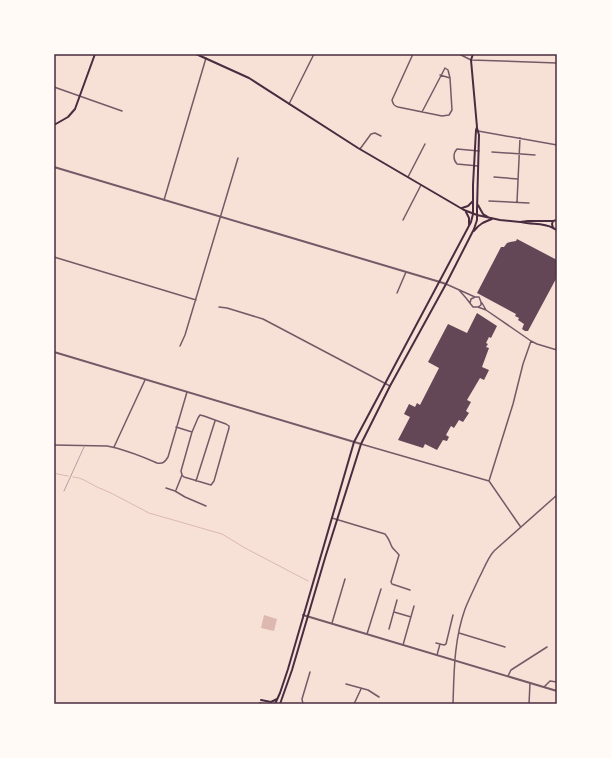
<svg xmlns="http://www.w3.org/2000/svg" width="611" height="758" font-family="Karla,sans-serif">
<rect width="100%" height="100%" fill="#f7e1d7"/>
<path fill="#dcb8b0" d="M 264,615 L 277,619 L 274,631 L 261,628 Z"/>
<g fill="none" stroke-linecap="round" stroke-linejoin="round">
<path stroke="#dcb8b0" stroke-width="1" d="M 54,471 L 57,474 L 68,476
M 73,477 L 79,478 L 84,480 L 97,487 L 111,493 L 149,513 L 222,534 L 245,548 L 308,581"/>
</g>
<path fill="#644757" d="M 517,239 L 557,260 L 557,277 L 528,331 L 525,331 L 522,329 L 524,324 L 518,320 L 519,318 L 515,316 L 516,314 L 477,293 L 501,247 L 504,247 L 507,243 L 510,242 L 516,241 Z
M 477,313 L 497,326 L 491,338 L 489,337 L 486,343 L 488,344 L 486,347 L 489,348 L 482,367 L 489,370 L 484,380 L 480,378 L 467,400 L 471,402 L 466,411 L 469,413 L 463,422 L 459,420 L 454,428 L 451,426 L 446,435 L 449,437 L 447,441 L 443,440 L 437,450 L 425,444 L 423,448 L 398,440 L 410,417 L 404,414 L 409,404 L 415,407 L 417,403 L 420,405 L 439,368 L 428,362 L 448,324 L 467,333 Z"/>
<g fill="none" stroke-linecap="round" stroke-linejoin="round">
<path stroke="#755966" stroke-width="0.5" d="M 64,491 L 84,447"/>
<path stroke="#755966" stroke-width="1.5" d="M 413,54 L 392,100 C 393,104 394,106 398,107 L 442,116 L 449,115 L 452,110 L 450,78 L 448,70 L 445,68 L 422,112
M 459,54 L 471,60 L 557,63
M 440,75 L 450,78
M 54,87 L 122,111
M 289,104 L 314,54
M 478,131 L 557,145
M 360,149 L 371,134 L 375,133 L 381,136
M 492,152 L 535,155
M 478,166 L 457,164 C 453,160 453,153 457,149 L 479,151
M 408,177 L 425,144
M 494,177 L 518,179
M 164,200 L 206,58
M 489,201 L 529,203
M 517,202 L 520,138
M 403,220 L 421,185
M 54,257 L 196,300
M 446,284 L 475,297
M 459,290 L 466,298 L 473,307 L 478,307 L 481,305 L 481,302 L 479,297 L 475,297 L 471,299 L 470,303
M 397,293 L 406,272
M 482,303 L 486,310
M 219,307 L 227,308 L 263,319 L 390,386
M 478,307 L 486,310 L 531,341 L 537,344 L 557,350
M 180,346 L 185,335 L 238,158
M 200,415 L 204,416 L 226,424 L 229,426 L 229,428 L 214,481 L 211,485 L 184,477 L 182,475 L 181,471 L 192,432 L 198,418 Z
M 176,427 L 192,432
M 361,444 L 489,481 L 520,526
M 54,445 L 107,446 C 124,449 141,456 157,463 C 163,464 165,462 168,457 L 187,392
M 114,447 L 145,380
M 196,481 L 215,421
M 489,481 L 513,404 L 523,364 L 531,341
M 166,488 L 175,491 L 185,497 L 206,506
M 176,490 L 182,475
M 332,518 L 385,534 C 390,540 389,541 392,547 C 394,550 397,552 399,555 L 391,582 L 392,584 L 410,590
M 394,612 L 411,617
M 332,623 L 345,579
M 389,629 L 397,600
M 459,633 L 505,647
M 367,634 L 381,589
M 436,643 L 444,645 L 446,644 L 453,615
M 403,645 L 414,606
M 437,655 L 440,644
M 508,676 L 511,670 L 547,647
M 346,684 L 368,690 L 379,697
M 544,687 L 550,681 L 557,682
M 303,704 L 302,699 L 310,672
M 354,704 L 361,689
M 453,704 C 454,672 454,640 465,609 C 469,599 474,589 479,578 C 484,569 487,559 494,551 L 557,495
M 529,704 L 530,683"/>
<path stroke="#755966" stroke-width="2" d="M 54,167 L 440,282 L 446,284
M 54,352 L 361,444
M 303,615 L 557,691"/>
<path stroke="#4a2c40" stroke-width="2" d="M 196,54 L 249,78 L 358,148 L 464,210 L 477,215 L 500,220 L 520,222 L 528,221 L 553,221
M 54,125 L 68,117 L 75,109 L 95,54
M 478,205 L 483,214 L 488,217
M 462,208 L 468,206 L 473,201
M 466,212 L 469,218 L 469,226
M 557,220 L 553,221 L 552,224 L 553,228 L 557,230
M 521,222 C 532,225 543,222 553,228
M 474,231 C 479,224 484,222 492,219
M 261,700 L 271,702 L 277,699
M 260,703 L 261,704
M 275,704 L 280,693 L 288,669 L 354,442 L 471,222 L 473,214 L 473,185 L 476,130 L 477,127 L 471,60 L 473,54
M 280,704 L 292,670 L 325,558 L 361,444 L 390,386 L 446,284 L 474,229 L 477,220 L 477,209 L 479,135 L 477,128"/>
</g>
<rect width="611" height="758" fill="none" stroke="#fffaf5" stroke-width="110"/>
<rect x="55" y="55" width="501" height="648" fill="none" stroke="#4a2c40" stroke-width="1.5"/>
</svg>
